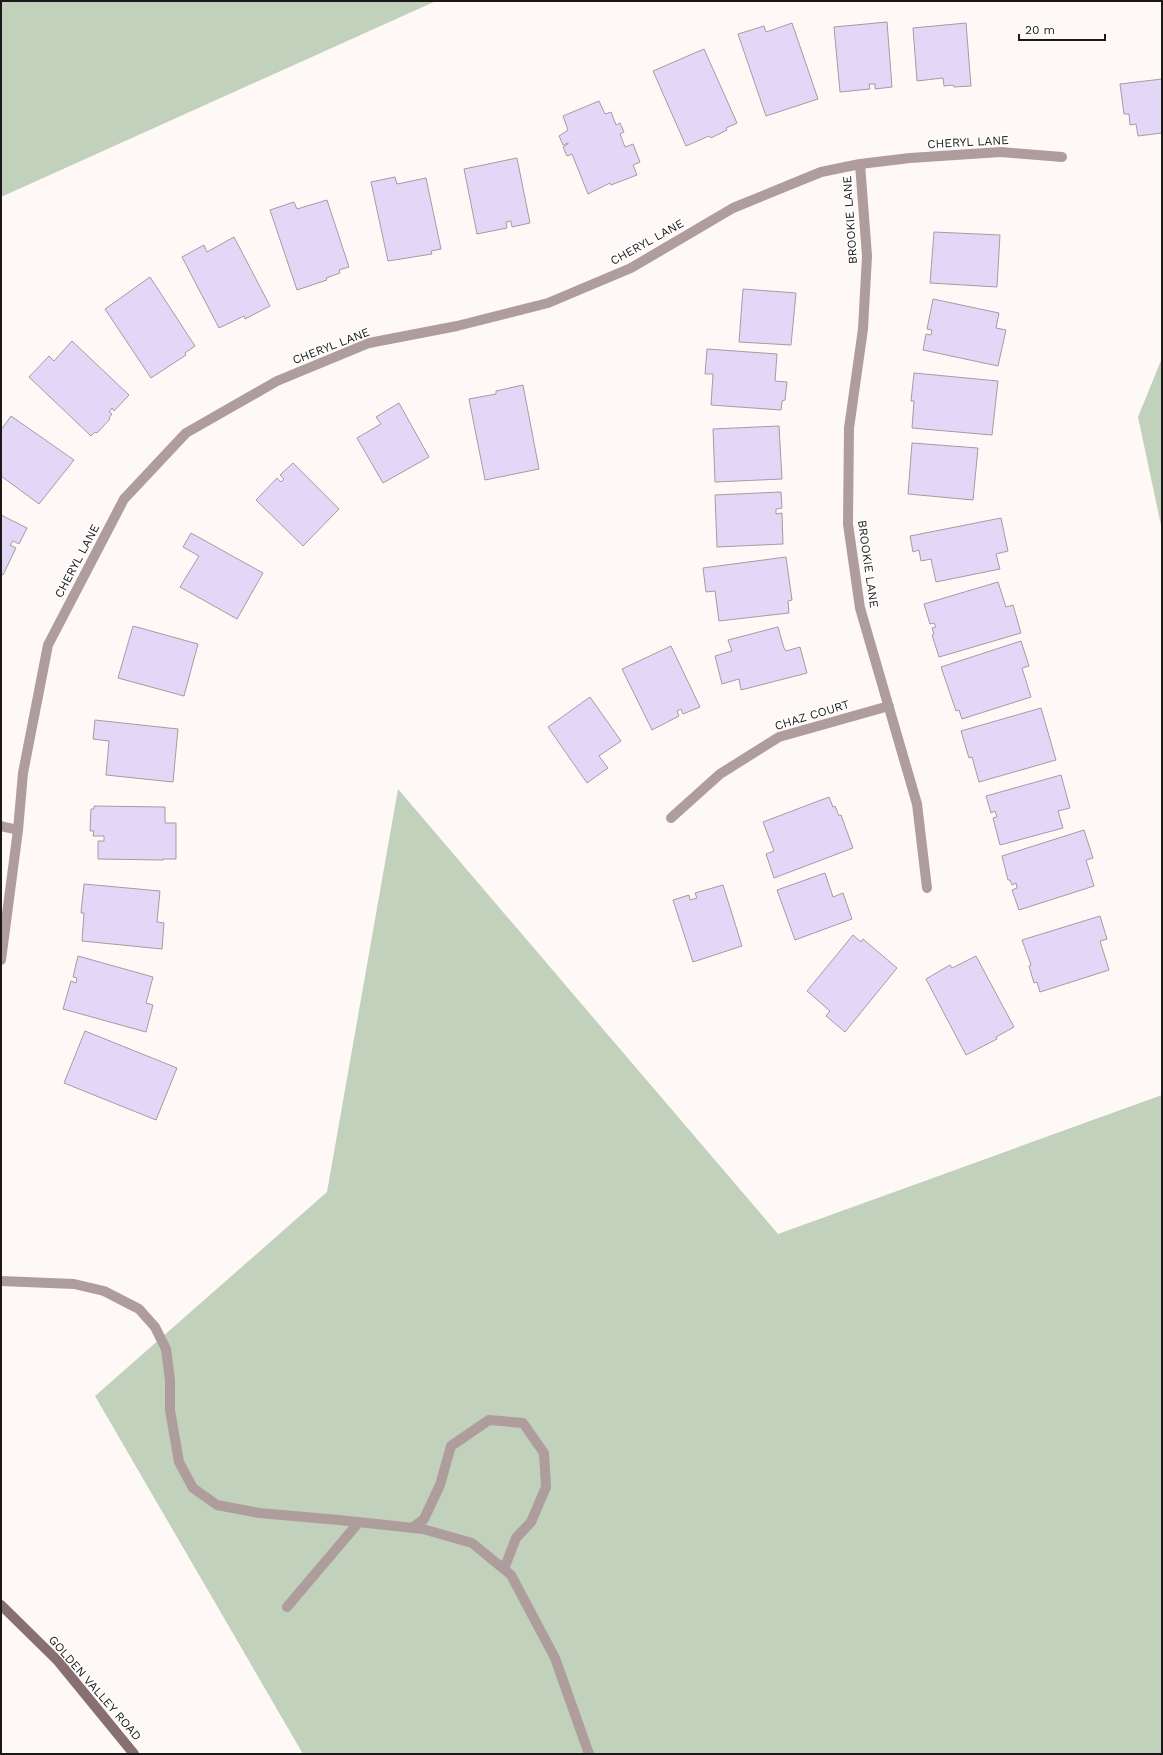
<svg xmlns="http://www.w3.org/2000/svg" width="1163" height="1755" font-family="'Work Sans',sans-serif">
<rect width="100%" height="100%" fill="#fef9f7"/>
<path fill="#c1d1bc" d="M 1,1 L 436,1 L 1,197 Z
M 1162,358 L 1162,530 L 1138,417 Z
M 398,789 L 778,1234 L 1162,1095 L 1162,1754 L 303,1754 L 95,1396 L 327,1192 Z"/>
<path fill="#e3d7f8" stroke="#a09ea2" d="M 887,22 L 892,87 L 875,89 L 875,84 L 869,84 L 870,89 L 840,92 L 834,27 Z
M 792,23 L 818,99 L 766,116 L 738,34 L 764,26 L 766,32 Z
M 966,23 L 971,86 L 954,87 L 953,85 L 944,86 L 943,78 L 917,81 L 913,28 Z
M 704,49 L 737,123 L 726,128 L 727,130 L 711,138 L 709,136 L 686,146 L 653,71 Z
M 1162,79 L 1162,133 L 1138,136 L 1136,124 L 1130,125 L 1129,114 L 1124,114 L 1120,84 Z
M 599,101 L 605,114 L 611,112 L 616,125 L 620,123 L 624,132 L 620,134 L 625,147 L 633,144 L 640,162 L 633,165 L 637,175 L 611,185 L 610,183 L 588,194 L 572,154 L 567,156 L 563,147 L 568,144 L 568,143 L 563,145 L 559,136 L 568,130 L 563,116 Z
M 517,158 L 530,223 L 512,227 L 511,221 L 506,222 L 507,228 L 477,234 L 464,169 Z
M 395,177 L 397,184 L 426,178 L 441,249 L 431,251 L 432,254 L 388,261 L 371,182 Z
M 327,200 L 349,267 L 339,270 L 340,273 L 326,278 L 327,280 L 297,290 L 270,210 L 294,202 L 297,209 Z
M 934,232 L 1000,235 L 997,287 L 930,283 Z
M 234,237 L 270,306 L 245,319 L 244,316 L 219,328 L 182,257 L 204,245 L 207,252 Z
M 150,277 L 195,346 L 185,353 L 186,355 L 151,378 L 105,309 Z
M 743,289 L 796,293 L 791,345 L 739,342 Z
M 933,299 L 999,313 L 996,328 L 1006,330 L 998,366 L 923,350 L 926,334 L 931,335 L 932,330 L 927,329 Z
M 72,341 L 129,395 L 114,411 L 112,408 L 109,412 L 112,414 L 109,418 L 110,419 L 97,433 L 95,432 L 91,436 L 29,377 L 49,356 L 54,361 Z
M 707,349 L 777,354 L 775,381 L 787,382 L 785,400 L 782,401 L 781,410 L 711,405 L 713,374 L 705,374 Z
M 914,373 L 998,381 L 992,435 L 912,428 L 914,401 L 911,401 Z
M 523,385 L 539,469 L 485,480 L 469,399 L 496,394 L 496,391 Z
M 399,403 L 429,457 L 383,483 L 357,438 L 381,424 L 376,417 Z
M 11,416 L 74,460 L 39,504 L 1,476 L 1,430 Z
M 779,426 L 782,479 L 715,482 L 713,429 Z
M 912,443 L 978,448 L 973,500 L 908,494 Z
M 293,463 L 339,509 L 303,546 L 256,500 L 277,478 L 281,482 L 284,479 L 280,475 Z
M 781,492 L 782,508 L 776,509 L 776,514 L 782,513 L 783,544 L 717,547 L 715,495 Z
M 1,515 L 27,528 L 19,544 L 13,541 L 10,545 L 16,548 L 3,575 L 1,574 Z
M 1001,518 L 1008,551 L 996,554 L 1000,569 L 936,582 L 931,559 L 921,561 L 919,550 L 913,552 L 910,536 Z
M 191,533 L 263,573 L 237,619 L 180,587 L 199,556 L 183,547 Z
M 786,557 L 792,600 L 788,601 L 789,613 L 719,621 L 715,591 L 706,592 L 703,568 Z
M 998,582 L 1006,607 L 1013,605 L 1021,633 L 939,657 L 932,635 L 934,634 L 932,628 L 936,627 L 934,623 L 930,624 L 924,604 Z
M 133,626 L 198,644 L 184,696 L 118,678 Z
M 778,627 L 784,648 L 786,651 L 800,647 L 807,673 L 741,690 L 739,679 L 722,684 L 715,656 L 732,651 L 728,640 Z
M 1021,641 L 1029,666 L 1022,668 L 1031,697 L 962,719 L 959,710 L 956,711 L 941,667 Z
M 671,646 L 700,707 L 683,714 L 681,709 L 677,711 L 679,716 L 652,730 L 622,669 Z
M 590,697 L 621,741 L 599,756 L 608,768 L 587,783 L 548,727 Z
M 1041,708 L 1056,760 L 979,782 L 972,757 L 969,758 L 961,731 Z
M 95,720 L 178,729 L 173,782 L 106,775 L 109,741 L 93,739 Z
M 1061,775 L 1070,808 L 1058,811 L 1063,828 L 1000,845 L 993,818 L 997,817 L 995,811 L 991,813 L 986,796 Z
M 829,797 L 833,807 L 835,806 L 839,816 L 841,815 L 853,848 L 774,878 L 766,854 L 774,851 L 763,822 Z
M 94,806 L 165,807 L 165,823 L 176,823 L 176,859 L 163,859 L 163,860 L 98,859 L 98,841 L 104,841 L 104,836 L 93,836 L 94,831 L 90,831 L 91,809 L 94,809 Z
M 1084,830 L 1093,858 L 1086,860 L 1094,886 L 1019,910 L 1012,890 L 1017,888 L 1016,883 L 1012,885 L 1010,880 L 1008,880 L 1002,856 Z
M 825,873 L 833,897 L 843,893 L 852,919 L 795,940 L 777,890 Z
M 84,884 L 160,891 L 157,922 L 164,923 L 162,949 L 82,941 L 84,913 L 81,913 Z
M 723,885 L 742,946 L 693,962 L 673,900 L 689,895 L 690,900 L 697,898 L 695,893 Z
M 1100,916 L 1107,939 L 1100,941 L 1109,970 L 1040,992 L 1037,982 L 1034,983 L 1029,966 L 1031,965 L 1022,940 Z
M 853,935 L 861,942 L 863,939 L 897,968 L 845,1032 L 826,1016 L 830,1011 L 807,991 Z
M 78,956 L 153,977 L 146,1003 L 153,1005 L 146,1032 L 63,1009 L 71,981 L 76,983 L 77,978 L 73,977 Z
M 976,956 L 1014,1027 L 996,1037 L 997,1039 L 966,1055 L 926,979 L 950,965 L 952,968 Z
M 85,1031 L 177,1068 L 156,1120 L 64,1083 Z"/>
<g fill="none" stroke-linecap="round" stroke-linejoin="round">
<path stroke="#af9d9d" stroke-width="10" d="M 1,1281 L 74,1284 L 104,1291 L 139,1309 L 155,1327 L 166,1349 L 170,1380 L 170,1410 L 179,1462 L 193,1488 L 217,1505 L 259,1513 L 339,1520 L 423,1529 L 472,1543 L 511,1575 L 555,1658 L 589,1754
M 412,1528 L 424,1519 L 440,1485 L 451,1446 L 489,1420 L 523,1423 L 544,1453 L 546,1487 L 531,1522 L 516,1538 L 504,1569
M 287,1607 L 359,1522"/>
<path stroke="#af9d9d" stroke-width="10" d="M 860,164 L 867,256 L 863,329 L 849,428 L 848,524 L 860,608 L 917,804 L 927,888
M 671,818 L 720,774 L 779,737 L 889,706
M 1,826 L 18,830
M 1,960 L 18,830 L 23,773 L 48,645 L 124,499 L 186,433 L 277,381 L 369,343 L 457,326 L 548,303 L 631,268 L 733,208 L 821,172 L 860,164 L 910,158 L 1001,152 L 1062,157"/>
<path stroke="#897070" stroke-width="10" d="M 1,1605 L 58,1661 L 134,1754"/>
</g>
<g text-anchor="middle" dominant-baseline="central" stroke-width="3" stroke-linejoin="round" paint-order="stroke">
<g font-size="12" fill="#1a1818" stroke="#fff">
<text transform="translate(968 142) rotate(-3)">CHERYL LANE</text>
<text transform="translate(850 220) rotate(-94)">BROOKIE LANE</text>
<text transform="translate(647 242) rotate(-29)">CHERYL LANE</text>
<text transform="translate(331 346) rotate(-21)">CHERYL LANE</text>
<text transform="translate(77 561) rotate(-62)">CHERYL LANE</text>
<text transform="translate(868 564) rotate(82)">BROOKIE LANE</text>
<text transform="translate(812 715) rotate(-17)">CHAZ COURT</text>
<text transform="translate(95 1688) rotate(49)">GOLDEN VALLEY ROAD</text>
</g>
</g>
<rect width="1163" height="1755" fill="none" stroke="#1a1818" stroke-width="4"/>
<path d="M1019 34v6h86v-6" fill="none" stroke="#1a1818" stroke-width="2"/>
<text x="1025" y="34" font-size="12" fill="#1a1818" stroke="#ffffff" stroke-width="3" paint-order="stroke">20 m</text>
</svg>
